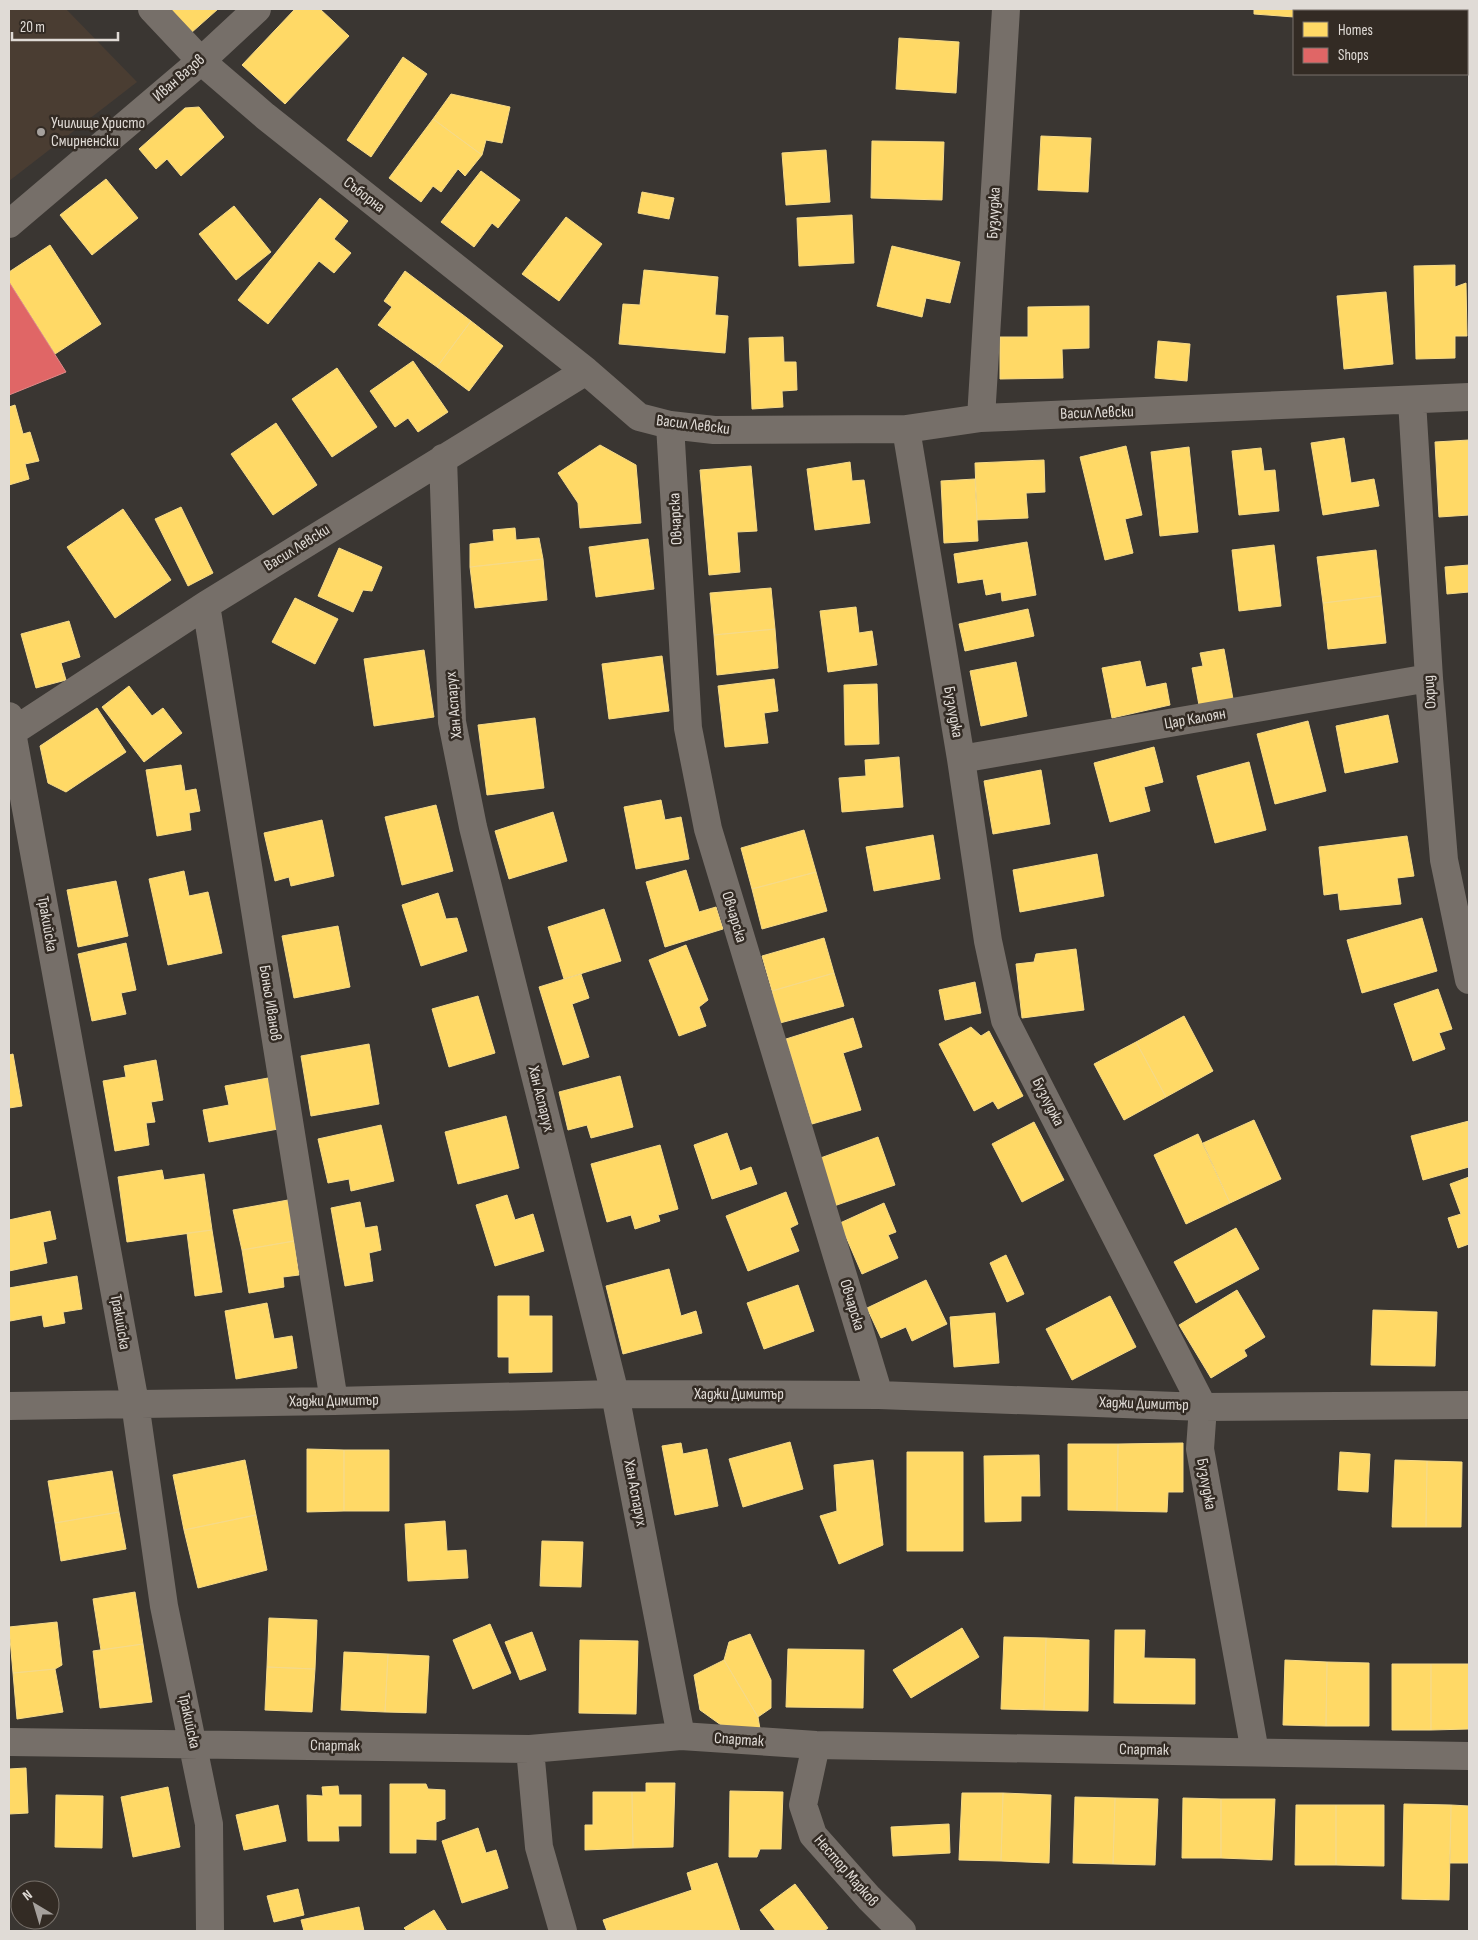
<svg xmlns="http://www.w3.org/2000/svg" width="1478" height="1940" font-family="'Sofia Sans Condensed',sans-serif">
<rect width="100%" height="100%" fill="#3a3632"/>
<path fill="#4a3d32" d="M 9,9 L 66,9 L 137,82 L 9,181 Z"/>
<path fill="#ffd966" stroke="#f6da88" d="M 171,9 L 218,9 L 191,33 Z
M 295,9 L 320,9 L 349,36 L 285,104 L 242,65 Z
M 1254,9 L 1337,9 L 1336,11 L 1294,11 L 1294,17 L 1254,14 Z
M 1420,9 L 1458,9 L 1458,11 L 1420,11 Z
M 899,38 L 959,42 L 956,93 L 896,89 Z
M 403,57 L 427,74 L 371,157 L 347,140 Z
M 451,94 L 510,107 L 502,143 L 486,140 L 482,155 L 433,119 Z
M 199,107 L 224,137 L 181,176 L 167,159 L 156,169 L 139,149 L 185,108 Z
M 433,119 L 482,155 L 465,176 L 458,169 L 441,192 L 433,186 L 421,202 L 389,178 Z
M 1041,136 L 1091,138 L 1088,192 L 1038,190 Z
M 872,141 L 944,142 L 942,200 L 871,198 Z
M 826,150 L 830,202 L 786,205 L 782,153 Z
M 481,171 L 520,200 L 498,228 L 492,223 L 474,247 L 441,222 Z
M 106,179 L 138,218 L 92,255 L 60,215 Z
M 642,192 L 674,198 L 669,219 L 638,213 Z
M 320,198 L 348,221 L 334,239 L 351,253 L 334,273 L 319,261 L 268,324 L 238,300 Z
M 234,206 L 271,252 L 236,280 L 199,234 Z
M 852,215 L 854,263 L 799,266 L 797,218 Z
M 566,217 L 602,244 L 559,301 L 522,274 Z
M 50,245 L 101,324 L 55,354 L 9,282 L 9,272 Z
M 892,246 L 960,262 L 950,303 L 926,298 L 922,317 L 877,306 Z
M 1455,265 L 1455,287 L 1466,283 L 1467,336 L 1455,336 L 1455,358 L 1416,359 L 1414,266 Z
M 644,270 L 718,277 L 715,315 L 728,316 L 725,353 L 619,344 L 623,304 L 640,305 Z
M 405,271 L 471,321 L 437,367 L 378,325 L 392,307 L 384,301 Z
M 1386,292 L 1393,364 L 1344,369 L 1337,296 Z
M 1089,306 L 1089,348 L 1062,349 L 1063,378 L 1000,379 L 1000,337 L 1028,337 L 1028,307 Z
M 471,321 L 503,346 L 469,391 L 437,367 Z
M 783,337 L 784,362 L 796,362 L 797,390 L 782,391 L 783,407 L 752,409 L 749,338 Z
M 1158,341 L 1190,344 L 1187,381 L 1155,378 Z
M 413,361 L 448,412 L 418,432 L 408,418 L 395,427 L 370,391 Z
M 337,368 L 377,427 L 332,457 L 292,399 Z
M 15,405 L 23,434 L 30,432 L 39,461 L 25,464 L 29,479 L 9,485 L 9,407 Z
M 276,423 L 317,485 L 273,515 L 231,454 Z
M 1344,438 L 1351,483 L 1374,479 L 1379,506 L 1323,515 L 1311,443 Z
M 1469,440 L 1469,515 L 1439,517 L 1435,442 Z
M 600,445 L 636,465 L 641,523 L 580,528 L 578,503 L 558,473 Z
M 1126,446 L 1142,515 L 1125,519 L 1133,553 L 1105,560 L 1080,457 Z
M 1189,447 L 1198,532 L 1160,536 L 1151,452 Z
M 1261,448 L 1264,471 L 1275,470 L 1279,511 L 1239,515 L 1232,451 Z
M 1044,460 L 1045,492 L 1026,493 L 1028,518 L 977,520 L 975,463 Z
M 850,462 L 852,481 L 864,480 L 870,523 L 815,530 L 807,469 Z
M 751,466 L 757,531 L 737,532 L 740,572 L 709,575 L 700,470 Z
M 975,479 L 978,541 L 944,543 L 941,481 Z
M 181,507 L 213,573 L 188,586 L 155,519 Z
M 123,509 L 171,580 L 115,618 L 67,547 Z
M 515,528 L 516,540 L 539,538 L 543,559 L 470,567 L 470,544 L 494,541 L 493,530 Z
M 648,539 L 654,589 L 596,597 L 589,547 Z
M 1027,542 L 1036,595 L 1002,601 L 1001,592 L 986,595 L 983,579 L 958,583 L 954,554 Z
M 1274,545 L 1281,606 L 1239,611 L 1232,550 Z
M 339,548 L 382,567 L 372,591 L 363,590 L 353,612 L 318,596 Z
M 1376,550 L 1381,596 L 1323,603 L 1317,557 Z
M 543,559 L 547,600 L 475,608 L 470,567 Z
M 1469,565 L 1469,592 L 1447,594 L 1445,567 Z
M 771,588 L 775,629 L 714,635 L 710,593 Z
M 1381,596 L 1386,643 L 1328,649 L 1323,603 Z
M 295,598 L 338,619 L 315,664 L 272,642 Z
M 856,607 L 859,633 L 872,631 L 877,665 L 828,672 L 820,611 Z
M 1028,609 L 1034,636 L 965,651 L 959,624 Z
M 69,621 L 80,657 L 61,663 L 66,680 L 36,688 L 21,634 Z
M 775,629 L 778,668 L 717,675 L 714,635 Z
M 1224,649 L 1233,699 L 1199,705 L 1192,668 L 1203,666 L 1200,653 Z
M 424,650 L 434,717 L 374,726 L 364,659 Z
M 662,656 L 669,711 L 609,719 L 602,664 Z
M 1140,661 L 1146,687 L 1166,683 L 1170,705 L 1112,718 L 1102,668 Z
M 1016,662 L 1027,716 L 981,726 L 970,671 Z
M 774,679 L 778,711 L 764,713 L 768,743 L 725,747 L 718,686 Z
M 877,684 L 879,744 L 845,745 L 844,685 Z
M 129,686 L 152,716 L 163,708 L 182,733 L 144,762 L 102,707 Z
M 97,708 L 126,752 L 66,792 L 48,783 L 40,746 Z
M 1388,715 L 1398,762 L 1345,773 L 1336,726 Z
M 535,718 L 544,788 L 487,795 L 478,725 Z
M 1308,721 L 1326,791 L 1275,804 L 1257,734 Z
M 1154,747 L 1163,782 L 1144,787 L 1150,811 L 1110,822 L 1094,763 Z
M 899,757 L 903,807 L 842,812 L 839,778 L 866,776 L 865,760 Z
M 1249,762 L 1266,830 L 1215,843 L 1197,776 Z
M 181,765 L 185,791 L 196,789 L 200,811 L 189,813 L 191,830 L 157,836 L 146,770 Z
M 1041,770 L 1050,824 L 993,834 L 984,781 Z
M 661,800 L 665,820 L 681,817 L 689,859 L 636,869 L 624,807 Z
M 436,805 L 453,871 L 402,885 L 385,817 Z
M 553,812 L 567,861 L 509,879 L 495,831 Z
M 322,820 L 334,876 L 291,886 L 289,877 L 275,881 L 264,833 Z
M 804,830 L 816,872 L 752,889 L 741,848 Z
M 933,835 L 940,879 L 874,891 L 866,847 Z
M 1407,836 L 1414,876 L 1397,878 L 1401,904 L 1340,910 L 1338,893 L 1324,895 L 1319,847 Z
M 1097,854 L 1104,896 L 1020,912 L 1013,870 Z
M 686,870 L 699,912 L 716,907 L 723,929 L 665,947 L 646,882 Z
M 184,871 L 189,896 L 208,892 L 222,953 L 168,965 L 149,879 Z
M 816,872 L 827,911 L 762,929 L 752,889 Z
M 116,881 L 128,936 L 78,947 L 67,890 Z
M 438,893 L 446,919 L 457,918 L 467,951 L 421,966 L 402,905 Z
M 604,909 L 621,961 L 564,979 L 548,927 Z
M 1422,918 L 1437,971 L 1362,993 L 1347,940 Z
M 338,926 L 350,987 L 294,998 L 282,936 Z
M 824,938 L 834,973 L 772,991 L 762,956 Z
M 126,943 L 136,990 L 121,993 L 126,1014 L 92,1021 L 78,954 Z
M 686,945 L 708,1000 L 699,1007 L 706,1026 L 679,1036 L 649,960 Z
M 1076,949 L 1084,1010 L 1022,1018 L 1016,964 L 1034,962 L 1036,954 Z
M 834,973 L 844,1006 L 780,1023 L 772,991 Z
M 581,974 L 589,998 L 572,1004 L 589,1057 L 563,1065 L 539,987 Z
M 975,982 L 981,1013 L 945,1020 L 939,990 Z
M 1438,989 L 1452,1029 L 1439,1033 L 1445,1049 L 1413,1061 L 1394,1004 Z
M 478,996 L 495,1053 L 449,1067 L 432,1009 Z
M 1184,1016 L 1213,1071 L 1166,1097 L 1136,1042 Z
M 853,1018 L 862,1047 L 843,1053 L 861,1110 L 812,1124 L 786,1039 Z
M 971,1027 L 981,1036 L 989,1031 L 1023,1096 L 998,1109 L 993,1101 L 974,1111 L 939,1044 Z
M 1136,1042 L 1166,1097 L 1124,1120 L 1094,1064 Z
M 369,1044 L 379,1104 L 311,1116 L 301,1056 Z
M 13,1054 L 22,1106 L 9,1108 L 9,1055 Z
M 156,1060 L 163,1100 L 151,1102 L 155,1122 L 146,1123 L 149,1145 L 115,1151 L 103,1081 L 126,1077 L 124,1066 Z
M 620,1076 L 633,1127 L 591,1138 L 587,1125 L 568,1130 L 559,1092 Z
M 268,1078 L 278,1129 L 209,1142 L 203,1110 L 229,1105 L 225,1086 Z
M 506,1116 L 519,1168 L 458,1184 L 445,1132 Z
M 1254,1120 L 1281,1179 L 1230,1203 L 1203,1143 Z
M 1469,1121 L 1469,1167 L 1423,1180 L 1411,1136 Z
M 1034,1122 L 1064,1180 L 1022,1202 L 992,1144 Z
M 381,1125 L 394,1181 L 351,1191 L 349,1179 L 328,1183 L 318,1139 Z
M 727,1133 L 740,1171 L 751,1167 L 757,1184 L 712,1199 L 694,1145 Z
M 1198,1134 L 1230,1203 L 1186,1224 L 1154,1155 Z
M 878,1137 L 895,1185 L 831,1207 L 815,1160 Z
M 660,1145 L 678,1209 L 658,1215 L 660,1221 L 635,1229 L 631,1215 L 607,1222 L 591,1164 Z
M 162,1170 L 164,1180 L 204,1174 L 212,1230 L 127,1242 L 118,1177 Z
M 1469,1177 L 1469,1244 L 1458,1248 L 1448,1218 L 1461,1214 L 1450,1184 Z
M 786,1192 L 798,1224 L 790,1228 L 799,1251 L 748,1271 L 726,1216 Z
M 507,1195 L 515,1220 L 533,1214 L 544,1251 L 495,1266 L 476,1205 Z
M 288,1200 L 294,1241 L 242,1250 L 233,1210 Z
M 360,1202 L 365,1228 L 377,1226 L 381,1250 L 369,1253 L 373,1281 L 345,1286 L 331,1208 Z
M 884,1203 L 896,1232 L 888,1235 L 898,1258 L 862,1274 L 840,1223 Z
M 50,1211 L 56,1239 L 43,1242 L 47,1263 L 9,1271 L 9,1220 Z
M 1236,1228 L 1259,1269 L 1196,1303 L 1174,1262 Z
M 212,1230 L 222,1292 L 195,1296 L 187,1233 Z
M 294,1241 L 299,1275 L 283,1277 L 284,1287 L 249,1293 L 242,1250 Z
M 1006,1255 L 1024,1294 L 1007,1302 L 990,1263 Z
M 669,1269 L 681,1316 L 696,1311 L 702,1333 L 623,1354 L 606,1286 Z
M 77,1276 L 82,1309 L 63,1312 L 65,1323 L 44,1327 L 42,1315 L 10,1321 L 9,1288 Z
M 926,1280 L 947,1324 L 912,1341 L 906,1327 L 881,1338 L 867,1308 Z
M 798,1285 L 814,1331 L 764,1349 L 747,1303 Z
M 1237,1290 L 1265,1337 L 1244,1350 L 1247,1356 L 1211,1378 L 1179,1325 Z
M 498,1296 L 529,1296 L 529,1316 L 552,1316 L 552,1372 L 509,1373 L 509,1357 L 498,1357 Z
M 1110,1296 L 1136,1347 L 1072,1380 L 1046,1329 Z
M 267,1303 L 274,1339 L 292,1336 L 297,1368 L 236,1379 L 225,1311 Z
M 1373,1310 L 1437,1312 L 1435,1366 L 1371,1365 Z
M 995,1313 L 999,1363 L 954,1367 L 950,1317 Z
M 790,1442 L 803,1489 L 743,1507 L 729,1459 Z
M 681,1443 L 683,1454 L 707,1449 L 718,1506 L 675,1515 L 662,1446 Z
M 1183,1443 L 1183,1492 L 1168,1492 L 1167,1512 L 1117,1511 L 1118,1444 Z
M 1068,1444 L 1118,1444 L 1117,1511 L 1068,1510 Z
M 307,1449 L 344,1450 L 344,1511 L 307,1512 Z
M 344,1450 L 389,1450 L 389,1511 L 344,1511 Z
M 907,1452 L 963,1452 L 963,1551 L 907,1551 Z
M 1340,1452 L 1370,1454 L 1368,1492 L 1338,1490 Z
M 1039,1455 L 1040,1496 L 1021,1496 L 1021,1521 L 985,1522 L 984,1456 Z
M 245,1460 L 256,1515 L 184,1530 L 173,1475 Z
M 873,1460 L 883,1545 L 839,1564 L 820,1516 L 837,1511 L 834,1465 Z
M 1395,1460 L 1427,1461 L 1426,1527 L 1392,1527 Z
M 1427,1461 L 1462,1462 L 1461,1527 L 1426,1527 Z
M 112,1471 L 119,1512 L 55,1523 L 48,1481 Z
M 119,1512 L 126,1549 L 61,1561 L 55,1523 Z
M 256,1515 L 267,1570 L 198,1588 L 184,1530 Z
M 445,1521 L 447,1551 L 466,1550 L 468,1578 L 408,1581 L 405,1524 Z
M 542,1541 L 583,1542 L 581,1587 L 540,1586 Z
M 135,1592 L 143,1644 L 101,1650 L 93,1599 Z
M 269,1618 L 317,1620 L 315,1669 L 267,1667 Z
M 57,1622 L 62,1665 L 55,1669 L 13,1673 L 9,1627 Z
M 490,1624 L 511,1673 L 473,1689 L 453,1640 Z
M 962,1628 L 979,1657 L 911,1698 L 893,1670 Z
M 1115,1630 L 1145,1630 L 1144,1658 L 1195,1659 L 1195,1704 L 1114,1703 Z
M 532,1632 L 546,1670 L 520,1680 L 505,1642 Z
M 750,1634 L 771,1680 L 771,1708 L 758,1717 L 724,1660 L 729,1642 Z
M 1004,1637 L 1046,1638 L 1044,1710 L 1001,1709 Z
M 1046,1638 L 1089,1640 L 1088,1711 L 1044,1710 Z
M 580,1640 L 638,1641 L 636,1714 L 579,1713 Z
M 143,1644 L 152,1702 L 100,1708 L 93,1651 Z
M 788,1649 L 864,1650 L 863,1708 L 786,1707 Z
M 344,1652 L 388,1654 L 385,1712 L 341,1710 Z
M 388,1654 L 429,1656 L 426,1713 L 385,1712 Z
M 724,1660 L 758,1717 L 760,1729 L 721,1725 L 700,1710 L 694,1675 Z
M 1285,1660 L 1327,1662 L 1326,1726 L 1283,1725 Z
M 1327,1662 L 1369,1663 L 1369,1726 L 1326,1726 Z
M 1392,1664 L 1431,1664 L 1431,1730 L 1392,1730 Z
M 1431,1664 L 1469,1664 L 1469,1729 L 1431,1730 Z
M 267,1667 L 315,1669 L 312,1712 L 265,1710 Z
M 55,1669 L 63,1712 L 17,1719 L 13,1673 Z
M 26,1768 L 28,1813 L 9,1814 L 9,1769 Z
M 646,1783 L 675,1783 L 673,1847 L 633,1848 L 632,1792 L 646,1792 Z
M 390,1784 L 426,1784 L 428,1789 L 445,1790 L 445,1819 L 436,1822 L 436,1840 L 416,1839 L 416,1853 L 390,1853 Z
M 338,1786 L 339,1795 L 361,1795 L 361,1826 L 338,1826 L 339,1841 L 308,1841 L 307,1795 L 323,1796 L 322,1787 Z
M 168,1787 L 180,1847 L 133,1857 L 121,1797 Z
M 730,1791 L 783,1792 L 781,1849 L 760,1849 L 757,1857 L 729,1857 Z
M 593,1792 L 632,1792 L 633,1848 L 585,1850 L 585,1825 L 593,1825 Z
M 962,1793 L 1003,1793 L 1001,1861 L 959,1860 Z
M 1003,1793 L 1051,1795 L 1049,1863 L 1001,1861 Z
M 56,1795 L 103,1796 L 102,1848 L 55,1847 Z
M 1075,1797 L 1115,1798 L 1113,1864 L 1073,1863 Z
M 1115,1798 L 1158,1799 L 1155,1865 L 1113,1864 Z
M 1183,1798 L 1221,1799 L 1221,1858 L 1182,1858 Z
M 1221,1799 L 1275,1799 L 1272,1860 L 1221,1858 Z
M 1404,1804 L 1451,1805 L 1449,1900 L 1402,1899 Z
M 278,1805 L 286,1841 L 244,1850 L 236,1815 Z
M 1296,1805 L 1336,1805 L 1336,1865 L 1295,1865 Z
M 1336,1805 L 1384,1805 L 1384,1866 L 1336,1865 Z
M 1451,1805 L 1469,1806 L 1469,1863 L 1450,1863 Z
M 949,1824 L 950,1853 L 893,1856 L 891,1827 Z
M 478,1828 L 486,1853 L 496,1850 L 508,1888 L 462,1903 L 442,1841 Z
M 717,1863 L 740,1931 L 607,1931 L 603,1920 L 692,1890 L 687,1873 Z
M 795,1884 L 828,1928 L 824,1931 L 776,1931 L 760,1910 Z
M 298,1889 L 304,1915 L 274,1922 L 267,1896 Z
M 359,1907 L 364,1931 L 304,1931 L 301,1920 Z
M 434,1910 L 447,1931 L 407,1931 L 404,1928 Z"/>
<path fill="#e06666" stroke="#e08988" d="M 9,282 L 66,372 L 9,395 Z"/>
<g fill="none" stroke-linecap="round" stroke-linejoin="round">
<path stroke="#766f69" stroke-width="28" d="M 152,9 L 201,61 L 265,116 L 586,371
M 9,224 L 201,61 L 257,9
M 1412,401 L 1429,678 L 1444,860 L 1469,980
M 981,418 L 1006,9
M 670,425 L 688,728 L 708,829 L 879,1395
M 906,429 L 961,759 L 988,941 L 1005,1020 L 1203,1407 L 1200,1449 L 1255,1752
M 443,458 L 452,722 L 473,827 L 615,1394 L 681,1736
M 206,605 L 334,1401
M 9,716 L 135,1403 L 164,1606 L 209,1824 L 210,1931
M 9,734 L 206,605 L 586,371 L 639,417 L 670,425 L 714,430 L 906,429 L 981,418 L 1469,397
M 961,759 L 1429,678
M 9,1406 L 334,1401 L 615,1394 L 879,1395 L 1203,1407 L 1469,1405
M 9,1742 L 530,1749 L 681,1736 L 816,1745 L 1469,1756
M 816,1745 L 803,1805 L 813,1835 L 869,1898 L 902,1931
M 530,1749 L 539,1847 L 563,1931"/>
</g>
<circle fill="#a6a19d" stroke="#332b24" stroke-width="2" cx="41" cy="132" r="5"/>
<g text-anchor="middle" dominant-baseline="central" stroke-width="5" stroke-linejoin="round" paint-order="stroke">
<g font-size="16" fill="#e0dbd6" stroke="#332b24">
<text transform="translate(179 78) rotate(-41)">Иван Вазов</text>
<text transform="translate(364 195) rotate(38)">Съборна</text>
<text transform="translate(994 213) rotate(-87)">Бузлуджа</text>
<text transform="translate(1097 413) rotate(-2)">Васил Левски</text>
<text transform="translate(693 425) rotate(7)">Васил Левски</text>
<text transform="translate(676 519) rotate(-93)">Овчарска</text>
<text transform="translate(297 548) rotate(-32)">Васил Левски</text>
<text transform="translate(1430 692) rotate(-94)">Охрид</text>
<text transform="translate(454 705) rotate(-95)">Хан Аспарух</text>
<text transform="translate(953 712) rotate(80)">Бузлуджа</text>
<text transform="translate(1195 719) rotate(-10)">Цар Калоян</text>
<text transform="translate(734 917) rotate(73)">Овчарска</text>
<text transform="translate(47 924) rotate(80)">Тракийска</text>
<text transform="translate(270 1003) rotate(81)">Боньо Иванов</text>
<text transform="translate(541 1099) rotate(76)">Хан Аспарух</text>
<text transform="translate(1048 1102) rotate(63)">Бузлуджа</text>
<text transform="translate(852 1305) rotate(73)">Овчарска</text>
<text transform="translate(120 1322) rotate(80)">Тракийска</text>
<text x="739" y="1394">Хаджи Димитър</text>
<text transform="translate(334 1401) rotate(-1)">Хаджи Димитър</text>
<text transform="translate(1144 1404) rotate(2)">Хаджи Димитър</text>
<text transform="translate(1206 1484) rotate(80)">Бузлуджа</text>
<text transform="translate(635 1493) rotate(79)">Хан Аспарух</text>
<text transform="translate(189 1721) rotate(78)">Тракийска</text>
<text transform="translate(739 1740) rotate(4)">Спартак</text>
<text transform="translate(335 1746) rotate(1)">Спартак</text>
<text transform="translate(1144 1750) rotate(1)">Спартак</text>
<text transform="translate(846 1871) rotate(49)">Нестор Марков</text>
</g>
<g font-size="16" fill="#e0dbd6" stroke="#332b24" text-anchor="start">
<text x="51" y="123">Училище Христо<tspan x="51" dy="18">Смирненски</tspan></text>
</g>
</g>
<rect width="1478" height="1940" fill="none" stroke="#e0dbd6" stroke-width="20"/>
<rect x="1293" y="10" width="175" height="65" fill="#332b24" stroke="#78716b"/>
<rect x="1303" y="22" width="25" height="15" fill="#ffd966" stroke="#78716b"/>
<text x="1338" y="35" font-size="15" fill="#e0dbd6">Homes</text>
<rect x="1303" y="48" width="25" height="15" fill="#e06666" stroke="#78716b"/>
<text x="1338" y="60" font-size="15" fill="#e0dbd6">Shops</text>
<g transform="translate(35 1905) rotate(322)"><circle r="24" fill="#332b24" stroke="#78716b"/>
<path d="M0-4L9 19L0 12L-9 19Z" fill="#a6a19d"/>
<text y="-8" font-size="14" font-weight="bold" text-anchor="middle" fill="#e0dbd6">N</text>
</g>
<path d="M12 32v8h106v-8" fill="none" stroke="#e0dbd6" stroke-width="2.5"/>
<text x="20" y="32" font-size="15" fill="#e0dbd6" stroke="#332b24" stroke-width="4" paint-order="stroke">20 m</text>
</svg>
